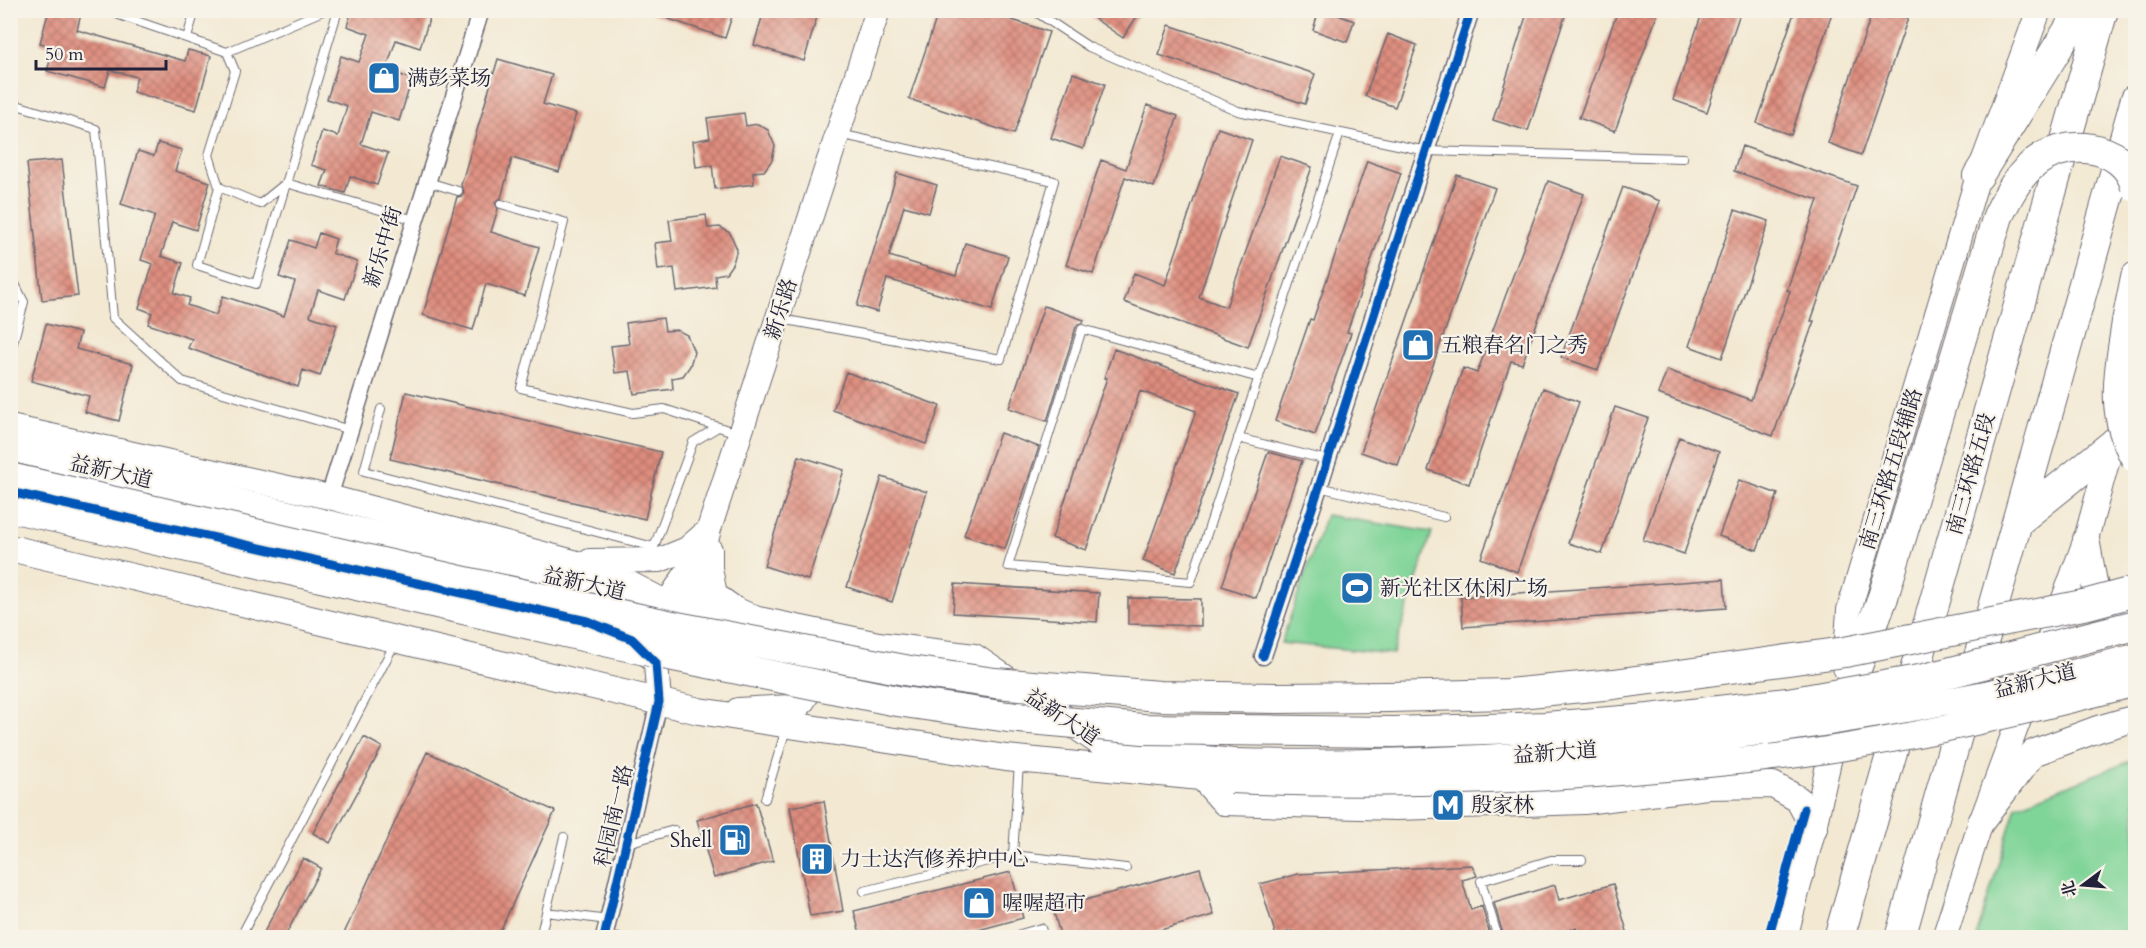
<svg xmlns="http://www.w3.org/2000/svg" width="2146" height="948" font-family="Cardo,'Noto Serif SC',serif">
<defs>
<pattern id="building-cross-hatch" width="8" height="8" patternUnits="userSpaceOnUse" patternTransform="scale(1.5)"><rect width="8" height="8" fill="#de8d7e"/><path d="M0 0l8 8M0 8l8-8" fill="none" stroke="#b47368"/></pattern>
</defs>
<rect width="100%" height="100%" fill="#f7f3e8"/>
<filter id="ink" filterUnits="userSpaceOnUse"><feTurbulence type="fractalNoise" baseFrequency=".0167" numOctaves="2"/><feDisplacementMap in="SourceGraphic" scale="12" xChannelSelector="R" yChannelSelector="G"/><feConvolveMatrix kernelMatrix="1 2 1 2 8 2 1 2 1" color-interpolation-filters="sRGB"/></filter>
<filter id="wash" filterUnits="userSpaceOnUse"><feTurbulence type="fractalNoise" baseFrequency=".008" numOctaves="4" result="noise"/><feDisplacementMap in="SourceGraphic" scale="24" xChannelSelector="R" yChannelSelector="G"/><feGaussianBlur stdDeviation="1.35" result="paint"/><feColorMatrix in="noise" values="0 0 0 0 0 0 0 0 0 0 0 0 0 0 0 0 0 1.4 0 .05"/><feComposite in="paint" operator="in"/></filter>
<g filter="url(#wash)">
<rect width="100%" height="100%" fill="#f3e9d3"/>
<path fill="#7fd498" stroke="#507b6a" stroke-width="1.5" d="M 1326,515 L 1432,532 L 1393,654 L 1281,643 Z
M 2135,759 L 2135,937 L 1976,937 L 2016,806 Z"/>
<g id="blocks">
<path fill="url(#building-cross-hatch)" d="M 49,10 L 82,10 L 77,30 L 185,61 L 188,50 L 211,56 L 196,110 L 133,92 L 137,77 L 110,70 L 105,87 L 47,71 L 54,47 L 40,43 Z
M 352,10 L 432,10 L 420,48 L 396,40 L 386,70 L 412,79 L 399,121 L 371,112 L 361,144 L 388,153 L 377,185 L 350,176 L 345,193 L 321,186 L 327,170 L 311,165 L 322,131 L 338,136 L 347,106 L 327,99 L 341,56 L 359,62 L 369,34 L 347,26 Z
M 651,10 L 734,10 L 725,38 L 651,13 Z
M 764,10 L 819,10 L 804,61 L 754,45 Z
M 939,10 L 982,10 L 1049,32 L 1014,134 L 909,99 Z
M 1082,10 L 1141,10 L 1123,38 Z
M 1319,10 L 1325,10 L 1354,21 L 1347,42 L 1313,30 Z
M 1528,10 L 1567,10 L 1528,131 L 1493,120 Z
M 1618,10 L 1659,10 L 1615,131 L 1579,118 Z
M 1703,10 L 1741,10 L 1707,112 L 1673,100 Z
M 1795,10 L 1833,10 L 1791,135 L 1757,123 Z
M 1873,10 L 1885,10 L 1908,18 L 1861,155 L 1828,143 Z
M 1169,25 L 1315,74 L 1305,104 L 1159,55 Z
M 1388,34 L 1417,45 L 1395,107 L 1365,96 Z
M 498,59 L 552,75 L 543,104 L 576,114 L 559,172 L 512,158 L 501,198 L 495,202 L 498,209 L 491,232 L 539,247 L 525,296 L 486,284 L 473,330 L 423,315 L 457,197 L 462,196 L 464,192 L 461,185 Z
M 1073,73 L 1105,84 L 1083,149 L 1051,138 Z
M 1147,105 L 1178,116 L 1154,187 L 1125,177 L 1093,274 L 1066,265 L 1101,160 L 1126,169 Z
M 744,113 L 746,126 L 758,124 L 768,130 L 775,146 L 772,160 L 764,171 L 753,172 L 754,184 L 715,189 L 712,165 L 696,167 L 693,141 L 710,138 L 707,118 Z
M 1218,128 L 1252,140 L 1199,297 L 1226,307 L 1280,156 L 1312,167 L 1248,347 L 1124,302 L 1134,273 L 1165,285 Z
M 158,143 L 182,150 L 175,171 L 210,182 L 196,230 L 172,222 L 161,256 L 183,263 L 174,293 L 190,298 L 187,305 L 216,315 L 223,296 L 284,316 L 295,282 L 279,277 L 291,240 L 314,248 L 319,233 L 336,239 L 332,253 L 357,262 L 345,299 L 318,290 L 310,316 L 337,325 L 320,376 L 303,370 L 298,387 L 188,348 L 192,339 L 148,324 L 152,313 L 139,308 L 153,264 L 141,260 L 155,215 L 121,204 L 138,151 L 154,156 Z
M 1742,146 L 1857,186 L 1811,321 L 1814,321 L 1773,436 L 1658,394 L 1667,370 L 1751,400 L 1790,291 L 1787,290 L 1818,200 L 1734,171 Z
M 62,160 L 78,296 L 42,300 L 27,163 Z
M 1367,161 L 1401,173 L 1347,332 L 1351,333 L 1315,435 L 1275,421 L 1310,319 L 1313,320 Z
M 897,173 L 937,185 L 929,213 L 904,206 L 889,256 L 956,276 L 965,243 L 1008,256 L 992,310 L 887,279 L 877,312 L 857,306 Z
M 1457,175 L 1495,188 L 1398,465 L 1361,452 Z
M 1548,181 L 1584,194 L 1522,364 L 1511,361 L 1469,484 L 1428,470 L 1463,368 L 1477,373 Z
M 1623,187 L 1660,201 L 1598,370 L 1561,357 Z
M 1735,210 L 1769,221 L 1722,358 L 1689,346 Z
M 706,215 L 708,228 L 720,227 L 730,233 L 737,249 L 733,263 L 726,273 L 715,275 L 716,287 L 677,292 L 674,268 L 658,270 L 655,243 L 672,241 L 669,220 Z
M 1044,306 L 1084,320 L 1083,323 L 1078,324 L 1076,327 L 1047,421 L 1009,408 Z
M 663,318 L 665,331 L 677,330 L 687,335 L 694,352 L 690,366 L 683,376 L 672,378 L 673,389 L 634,394 L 630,371 L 615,373 L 611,346 L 629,344 L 626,323 Z
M 46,324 L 80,333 L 76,349 L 133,364 L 119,421 L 85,412 L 89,396 L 31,381 Z
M 1114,349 L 1239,394 L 1175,573 L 1143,561 L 1196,411 L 1140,391 L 1086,550 L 1052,538 L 1107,378 L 1104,378 Z
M 846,372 L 940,406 L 926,444 L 833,410 Z
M 1543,388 L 1579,402 L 1517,572 L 1481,558 Z
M 406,392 L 661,452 L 645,519 L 390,459 Z
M 1615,407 L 1648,418 L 1602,554 L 1568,543 Z
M 1000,433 L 1039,447 L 1005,549 L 964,535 Z
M 1679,437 L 1719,452 L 1684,554 L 1643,540 Z
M 1268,452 L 1302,461 L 1256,598 L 1222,586 Z
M 799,456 L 844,470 L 808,580 L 764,566 Z
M 882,477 L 927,492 L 892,602 L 847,587 Z
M 1739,480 L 1778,494 L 1757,550 L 1719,536 Z
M 1724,579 L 1726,608 L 1463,627 L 1461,597 Z
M 955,584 L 1099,593 L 1097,622 L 953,613 Z
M 1128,598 L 1201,599 L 1201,626 L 1128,624 Z
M 364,737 L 382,747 L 330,843 L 313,833 Z
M 427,752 L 555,811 L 497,938 L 342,938 Z
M 824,801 L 843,911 L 810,916 L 790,807 Z
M 756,803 L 773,861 L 714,878 L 697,820 Z
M 303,858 L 321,868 L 284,938 L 261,938 Z
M 1472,865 L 1477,876 L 1462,880 L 1471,910 L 1482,906 L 1491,938 L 1293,938 L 1292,931 L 1276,936 L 1260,884 L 1298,874 Z
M 1200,868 L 1214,915 L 1132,938 L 1061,938 L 1053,909 Z
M 1011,872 L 1023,918 L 949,938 L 861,938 L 854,911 Z
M 1613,884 L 1629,938 L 1578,938 L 1576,928 L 1546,938 L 1504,938 L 1494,903 L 1555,885 L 1559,900 Z"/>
</g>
</g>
<g filter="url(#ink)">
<use href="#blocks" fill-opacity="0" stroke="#6b6870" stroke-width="1.5"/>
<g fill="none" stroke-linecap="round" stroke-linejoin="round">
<defs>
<path id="lane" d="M 120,10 L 119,15 L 227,52 L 235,71 L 209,155 L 219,187 L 260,204 L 286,183 L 415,220
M 1033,10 L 1089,47 L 1238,111 L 1426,151 L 1683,158
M 187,38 L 195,10
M 227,52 L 325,10
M 10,103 L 96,129 L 113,318 L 182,381 L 350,430
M 428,182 L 458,191
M 219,187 L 197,265 L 256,284 L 338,10
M 501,204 L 564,222 L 521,388 L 633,413 L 664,409 L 737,433
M 10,274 L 24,302 L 10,354
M 781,319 L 1001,359 L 1054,181 L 839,134
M 1259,378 L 1082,329 L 1008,566 L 1191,582 C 1240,432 1291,282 1340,133
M 381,409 L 364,471 L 654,547 L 693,442 L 718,427
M 1238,438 L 1327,460
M 1319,487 L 1444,517
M 765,799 L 786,729
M 627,843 L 674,830
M 1013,855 L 1126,868
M 864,891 L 1013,855 L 1019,763
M 546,912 L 608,920
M 605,936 L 619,938
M 240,938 L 395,643
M 540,938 L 564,837
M 1007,938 L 1041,928 L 1044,938
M 1498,938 L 1481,881 L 1551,860 L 1582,860"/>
<path id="street" d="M 329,497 L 481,10
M 1263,656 L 1319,487 L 1471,10
M 604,938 L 659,702"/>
<path id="secondary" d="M 10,427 L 329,497 L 574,562 L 621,579 L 667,603 L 690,568 L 709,529
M 710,550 L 710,568 L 715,595 L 735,609 L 755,618
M 590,561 L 660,560 L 687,549 L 703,535
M 671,619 L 689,609 L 709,529 L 878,10
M 638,644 L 656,663 L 659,702
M 1845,668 L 1849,610 L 1978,176 L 2039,10
M 738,710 L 790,707 L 801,704 L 810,690 L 808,668
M 1785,938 L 1814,828 L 1842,703
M 1944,938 L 1981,822 L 2086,539 L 2113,440"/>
<path id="primary" d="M 10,448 L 710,614 L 763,621 L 878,645 L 974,657 L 1108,748 L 1233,762
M 2086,539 L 2095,588 L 2124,616 L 2136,623
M 10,548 L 699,711 L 1006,758 L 1231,780
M 1202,777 L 1224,802 L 1396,807 L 1584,801 L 1707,786 L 1773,785 L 1798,799 L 1814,828
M 1981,822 L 2033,753 L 2098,729 L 2136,718"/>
<path id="highway" d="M 1978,176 L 2071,26 L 2078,10
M 2127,322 L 2136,277
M 2018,521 L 2111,446
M 1842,706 L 1883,597
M 1839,938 L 2103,10
M 1900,938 L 2136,99"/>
</defs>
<use href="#lane" stroke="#6b6870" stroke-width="10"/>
<use href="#street" stroke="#6b6870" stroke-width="19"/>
<use href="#secondary" stroke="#6b6870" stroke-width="26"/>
<use href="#primary" stroke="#6b6870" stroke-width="28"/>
<use href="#highway" stroke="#6b6870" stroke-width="32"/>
<use href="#lane" stroke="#fff" stroke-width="8"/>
<use href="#street" stroke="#fff" stroke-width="16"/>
<use href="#secondary" stroke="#fff" stroke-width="24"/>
<use href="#primary" stroke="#fff" stroke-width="26"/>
<use href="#highway" stroke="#fff" stroke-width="30"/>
<defs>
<path id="primary-bridge" d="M 1233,762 C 1482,767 1731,745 1975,696 C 2029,685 2082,670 2136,657
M 1231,780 C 1377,786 1522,782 1667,768 C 1731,762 1795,756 1858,745 C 1952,729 2044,707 2136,683"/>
<path id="highway-bridge" d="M 2127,322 C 2120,371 2109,412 2136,458
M 10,478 L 466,582 L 677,627 L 910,671 L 995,683 L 1160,696 L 1276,698 L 1389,697 L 1508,694 L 1614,684 L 1845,652 L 2088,604 L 2136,591
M 10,507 L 654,652 L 897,701 L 1008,717 L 1143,729 L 1394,732 L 1545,727 L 1649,719 L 1788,703 L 1924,679 L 2136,625
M 1883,597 L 1998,216 C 2007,198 2016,179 2031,166 C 2062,137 2125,142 2136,187"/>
</defs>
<use href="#primary-bridge" stroke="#6b6870" stroke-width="28" stroke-linecap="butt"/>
<use href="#highway-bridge" stroke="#6b6870" stroke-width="32" stroke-linecap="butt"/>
<use href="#primary-bridge" stroke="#fff" stroke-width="26"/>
<use href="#highway-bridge" stroke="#fff" stroke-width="30"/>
<defs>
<path id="cycleway" d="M 10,492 L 587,621 L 632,639 L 656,663 L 659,702 L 604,938
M 1263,656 L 1319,487 L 1471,10
M 1768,938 L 1804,809"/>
</defs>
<use href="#cycleway" stroke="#f7f3e8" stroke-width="13"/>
<use href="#cycleway" stroke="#0057b8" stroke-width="9"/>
</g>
</g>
<defs>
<symbol id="shop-square" viewBox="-11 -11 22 22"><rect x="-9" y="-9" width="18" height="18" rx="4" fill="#1f6fb2" stroke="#f7f3e8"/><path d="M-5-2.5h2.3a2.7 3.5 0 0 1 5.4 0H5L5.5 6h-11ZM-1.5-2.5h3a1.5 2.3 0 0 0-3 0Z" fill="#fff"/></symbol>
<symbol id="stadium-square" viewBox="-11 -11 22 22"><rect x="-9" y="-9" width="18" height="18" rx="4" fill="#1f6fb2" stroke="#f7f3e8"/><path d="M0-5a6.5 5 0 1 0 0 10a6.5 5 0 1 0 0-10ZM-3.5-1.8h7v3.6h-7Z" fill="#fff"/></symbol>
<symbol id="metro-square" viewBox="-11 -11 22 22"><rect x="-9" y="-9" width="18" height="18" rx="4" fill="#1f6fb2" stroke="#f7f3e8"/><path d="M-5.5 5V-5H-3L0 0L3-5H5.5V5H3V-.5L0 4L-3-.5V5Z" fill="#fff"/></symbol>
<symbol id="fuel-square" viewBox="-11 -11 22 22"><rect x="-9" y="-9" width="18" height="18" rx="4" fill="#1f6fb2" stroke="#f7f3e8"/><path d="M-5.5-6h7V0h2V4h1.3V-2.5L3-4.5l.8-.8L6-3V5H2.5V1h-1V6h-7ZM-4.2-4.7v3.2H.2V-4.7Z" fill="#fff"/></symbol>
<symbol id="building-square" viewBox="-11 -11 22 22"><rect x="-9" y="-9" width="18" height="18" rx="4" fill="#1f6fb2" stroke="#f7f3e8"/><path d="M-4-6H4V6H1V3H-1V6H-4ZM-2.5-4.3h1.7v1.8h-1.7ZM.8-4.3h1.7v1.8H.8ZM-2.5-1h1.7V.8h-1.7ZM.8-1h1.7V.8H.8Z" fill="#fff"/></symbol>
</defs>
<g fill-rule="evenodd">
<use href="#shop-square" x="365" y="59" width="38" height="38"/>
<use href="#shop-square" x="1399" y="326" width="38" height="38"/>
<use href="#stadium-square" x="1338" y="569" width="38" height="38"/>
<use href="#metro-square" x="1429" y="786" width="38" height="38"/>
<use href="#fuel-square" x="716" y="821" width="38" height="38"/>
<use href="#building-square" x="798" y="840" width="38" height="38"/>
<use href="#shop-square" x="960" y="884" width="38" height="38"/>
</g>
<g text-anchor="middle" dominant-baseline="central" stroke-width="4.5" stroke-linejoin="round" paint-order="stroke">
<g font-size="21" fill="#22223b" stroke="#f7f3e8" text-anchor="start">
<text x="407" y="78">满彭菜场</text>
<text x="1441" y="345">五粮春名门之秀</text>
<text x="1380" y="588">新光社区休闲广场</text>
<text x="1471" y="805">殷家林</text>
<text x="712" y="840" text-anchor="end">Shell</text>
<text x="840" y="859">力士达汽修养护中心</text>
<text x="1002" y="903">喔喔超市</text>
</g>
<g font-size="21" fill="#22223b" stroke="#f7f3e8">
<text transform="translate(383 247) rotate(-73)">新乐中街</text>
<text transform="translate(781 309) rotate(-72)">新乐路</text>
<text transform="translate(1891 469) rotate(-73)">南三环路五段辅路</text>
<text transform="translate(111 472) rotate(13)">益新大道</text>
<text transform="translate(1971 474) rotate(-74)">南三环路五段</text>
<text transform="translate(584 584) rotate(13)">益新大道</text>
<text transform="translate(2035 681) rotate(-14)">益新大道</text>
<text transform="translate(1062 717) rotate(34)">益新大道</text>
<text transform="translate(1555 753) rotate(-4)">益新大道</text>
<text transform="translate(614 816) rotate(-77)">科园南一路</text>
</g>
</g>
<rect width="2146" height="948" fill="none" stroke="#f7f3e8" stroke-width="36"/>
<g transform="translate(2083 885) rotate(254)" stroke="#f7f3e8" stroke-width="4.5" paint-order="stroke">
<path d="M0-4.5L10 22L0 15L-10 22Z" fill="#22223b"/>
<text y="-9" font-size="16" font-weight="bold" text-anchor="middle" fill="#22223b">北</text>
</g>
<path d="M36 60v9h130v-9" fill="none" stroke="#22223b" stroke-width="3"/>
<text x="45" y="60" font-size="18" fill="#22223b" stroke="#f7f3e8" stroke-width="4.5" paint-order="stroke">50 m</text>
</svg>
